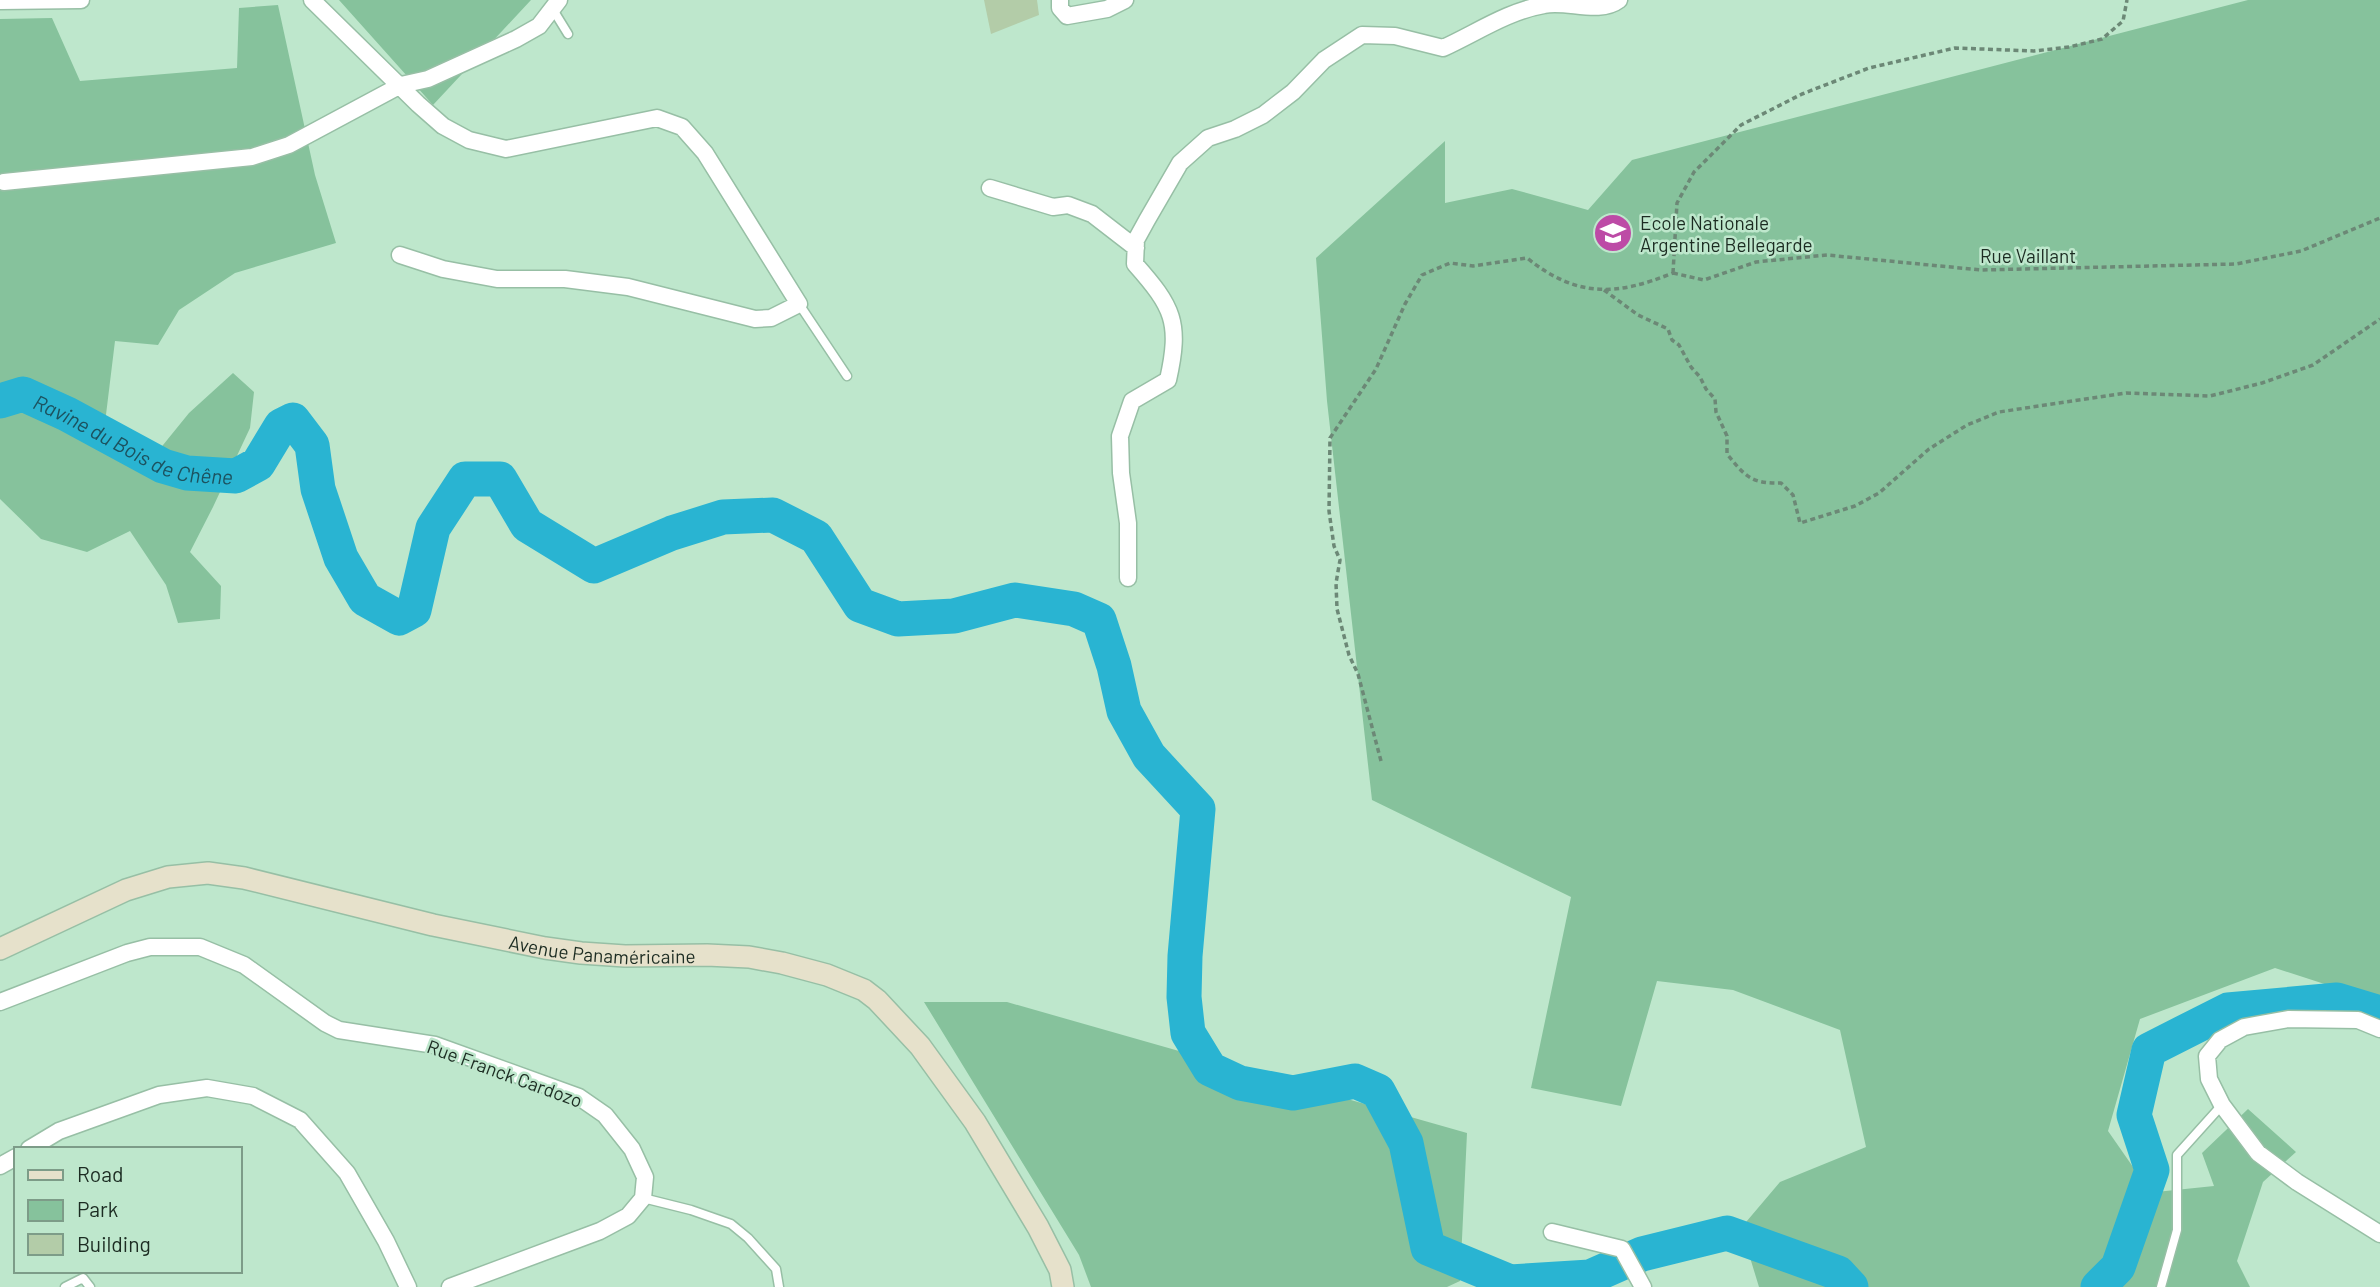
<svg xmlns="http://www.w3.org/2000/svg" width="2380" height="1287" font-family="Barlow,sans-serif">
<rect width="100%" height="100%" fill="#bee7cc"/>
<path fill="#86c29c" d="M 339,0 L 531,0 L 433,105 Z
M 2248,0 L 2380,0 L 2380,1002 L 2275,968 L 2140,1019 L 2108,1131 L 2140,1177 L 2110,1264 L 2085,1287 L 1759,1287 L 1741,1228 L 1780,1182 L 1866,1147 L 1840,1030 L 1733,990 L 1657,981 L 1621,1106 L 1531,1088 L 1571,897 L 1372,800 L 1327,401 L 1316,258 L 1445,141 L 1445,203 L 1512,189 L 1588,210 L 1632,160 Z
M 278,5 L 315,175 L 336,243 L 235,273 L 179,310 L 158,345 L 115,341 L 104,431 L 146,466 L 189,413 L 233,373 L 254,392 L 250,428 L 213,507 L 190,552 L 221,586 L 220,619 L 178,623 L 166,585 L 130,531 L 87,552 L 41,539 L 0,499 L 0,19 L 52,18 L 80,81 L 237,68 L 239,8 Z
M 924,1002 L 1007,1002 L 1467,1133 L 1460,1281 L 1447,1287 L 1091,1287 L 1079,1255 Z
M 2248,1109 L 2296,1152 L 2263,1182 L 2237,1261 L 2250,1287 L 2106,1287 L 2131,1261 L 2156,1192 L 2214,1186 L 2202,1153 Z"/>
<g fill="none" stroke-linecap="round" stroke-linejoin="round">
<g stroke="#29b4d2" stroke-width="35">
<path id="s1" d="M 0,401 L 23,394 L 67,414 L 163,466 L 187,473 L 236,476 L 258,464 L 281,426 L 293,420 L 312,445 L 318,489 L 341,558 L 365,599 L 399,618 L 414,610 L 433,528 L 465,479 L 500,479 L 527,525 L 594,566 L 672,533 L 723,517 L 773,515 L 816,537 L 860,605 L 898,619 L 954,616 L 1015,600 L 1074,609 L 1099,620 L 1114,666 L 1124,711 L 1149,756 L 1198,809 L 1185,956 L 1184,997 L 1188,1033 L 1210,1069 L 1240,1083 L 1293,1093 L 1355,1081 L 1378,1091 L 1406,1143 L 1428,1248 L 1510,1282 L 1590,1277 L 1642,1254 L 1727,1233 L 1838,1273 L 1851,1287"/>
<path d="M 2098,1287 L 2118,1267 L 2152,1170 L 2134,1115 L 2149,1050 L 2228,1010 L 2337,1000 L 2380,1013"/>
</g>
</g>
<path fill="#b3cca8" d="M 984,0 L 1037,0 L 1039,15 L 991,34 Z"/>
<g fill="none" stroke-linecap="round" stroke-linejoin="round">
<defs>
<path id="lane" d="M 552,8 L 568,34
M 799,304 L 847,376
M 643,1198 L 691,1210 L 731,1224 L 748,1238 L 776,1269 L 779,1287
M 65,1287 L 83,1278 L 90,1287
M 2161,1287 L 2177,1230 L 2177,1155 L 2222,1105"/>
<path id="street" d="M 312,0 L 418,104 L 443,126 L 469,140 L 506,149 L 657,118 L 682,127 L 705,153 L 799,304 L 771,318 L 755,319 L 628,287 L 565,279 L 497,279 L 443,269 L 400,255
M 1060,0 L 1060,8 L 1067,16 L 1107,9 L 1125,0
M 0,1 L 81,0
M 4,182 L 252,157 L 289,145 L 401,85 L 428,79 L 516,39 L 539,26 L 559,0
M 990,188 L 1053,207 L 1068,205 L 1092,214 L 1136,248
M 1128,578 L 1128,523 L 1121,473 L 1120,436 L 1132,401 L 1168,380 C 1181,322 1173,307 1135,264 L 1136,240 L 1147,220 L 1180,163 L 1208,138 L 1235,129 L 1263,115 L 1293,92 L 1324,60 L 1362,35 L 1395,36 L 1443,48 C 1476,33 1508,11 1544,5 C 1567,0 1599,15 1619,0
M 0,1002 L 127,953 L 150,947 L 200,947 L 244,965 L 325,1023 L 339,1030 L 435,1045 L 579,1097 L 605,1115 L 632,1149 L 645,1177 L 643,1198 L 628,1216 L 600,1231 L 450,1287
M 2380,1029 L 2358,1020 L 2288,1019 L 2244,1027 L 2220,1040 L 2207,1056 L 2209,1079 L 2222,1105 L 2258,1153 L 2297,1182 L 2380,1234
M 29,1149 L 59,1131 L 159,1095 L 207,1088 L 253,1096 L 300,1120 L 347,1173 L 386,1241 L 408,1287
M 0,1166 L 16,1157
M 1552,1232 L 1622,1249 L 1643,1287"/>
<g id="secondary">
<path id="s2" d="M 0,949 L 126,890 L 168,877 L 208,873 L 244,878 L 433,925 L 545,948 L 581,953 L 625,956 L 707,955 L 749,957 L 782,963 L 827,975 L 864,990 L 877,1000 L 920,1046 L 975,1122 L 1038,1227 L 1060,1270 L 1063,1287"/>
</g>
</defs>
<use href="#lane" stroke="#97bfa5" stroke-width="11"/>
<use href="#street" stroke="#97bfa5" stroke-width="19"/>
<use href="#secondary" stroke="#97bfa5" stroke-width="24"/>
<path stroke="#6c8876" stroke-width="3.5" stroke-dasharray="5 3.5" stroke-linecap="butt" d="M 1673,273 L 1704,280 L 1756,262 L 1827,255 L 1981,270 L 2236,264 L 2301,251 L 2380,218
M 1673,273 L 1677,203 L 1694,172 L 1741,125 L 1802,94 L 1869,68 L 1955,48 L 2034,51 L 2069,47 L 2102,39 L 2123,21 L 2127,0
M 1604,290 L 1638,315 L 1668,329 L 1672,340 L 1679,345 L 1691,367 L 1700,377 L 1706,389 L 1715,399 L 1716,412 L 1727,436 L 1727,454 C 1745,476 1751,484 1781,483 L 1793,495 L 1800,523 L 1855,506 L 1879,493 L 1929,449 L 1967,425 L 1999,412 L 2126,393 L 2210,396 L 2262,383 L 2313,365 L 2380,319
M 1381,761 L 1358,674 L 1349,655 L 1337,609 L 1336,583 L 1340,560 L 1334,546 L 1329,511 L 1330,438 L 1376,369 L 1405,304 L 1422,275 L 1450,263 L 1473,266 L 1527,258 C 1577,298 1616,296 1673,273"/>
<use href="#lane" stroke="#fff" stroke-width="8"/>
<use href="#street" stroke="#fff" stroke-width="16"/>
<use href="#secondary" stroke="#e6e1cb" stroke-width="21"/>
</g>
<defs>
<symbol id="school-disc" viewBox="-11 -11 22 22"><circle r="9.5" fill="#bd4ba6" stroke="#bee7cc"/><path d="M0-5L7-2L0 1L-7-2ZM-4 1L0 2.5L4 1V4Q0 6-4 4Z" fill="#fff"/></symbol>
</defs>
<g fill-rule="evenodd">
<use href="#school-disc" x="1591" y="211" width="44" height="44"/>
</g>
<g text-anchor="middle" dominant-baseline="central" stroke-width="5" stroke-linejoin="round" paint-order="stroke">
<g font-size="19" fill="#1c2c22" stroke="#bee7cc" text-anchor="start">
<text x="1640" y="222">Ecole Nationale<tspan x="1640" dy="22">Argentine Bellegarde</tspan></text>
</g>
<g font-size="19" fill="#1c2c22" stroke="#bee7cc">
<text x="2028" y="255">Rue Vaillant</text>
<text stroke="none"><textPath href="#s2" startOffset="626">Avenue Panaméricaine</textPath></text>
<text transform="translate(505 1073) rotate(20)">Rue Franck Cardozo</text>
</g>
<g font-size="21" font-style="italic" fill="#1c525f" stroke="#bee7cc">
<text stroke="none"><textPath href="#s1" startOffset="145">Ravine du Bois de Chêne</textPath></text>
</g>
</g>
<rect x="14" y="1147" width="228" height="126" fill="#bee7cc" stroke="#7d9c88" stroke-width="2"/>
<rect x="28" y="1170" width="35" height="10" fill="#e6e1cb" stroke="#7d9c88" stroke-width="2"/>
<text x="77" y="1182" font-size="21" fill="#1c2c22">Road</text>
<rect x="28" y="1200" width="35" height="21" fill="#86c29c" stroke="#7d9c88" stroke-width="2"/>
<text x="77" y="1217" font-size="21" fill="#1c2c22">Park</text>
<rect x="28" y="1234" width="35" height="21" fill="#b3cca8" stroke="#7d9c88" stroke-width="2"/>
<text x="77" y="1252" font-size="21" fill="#1c2c22">Building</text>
</svg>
